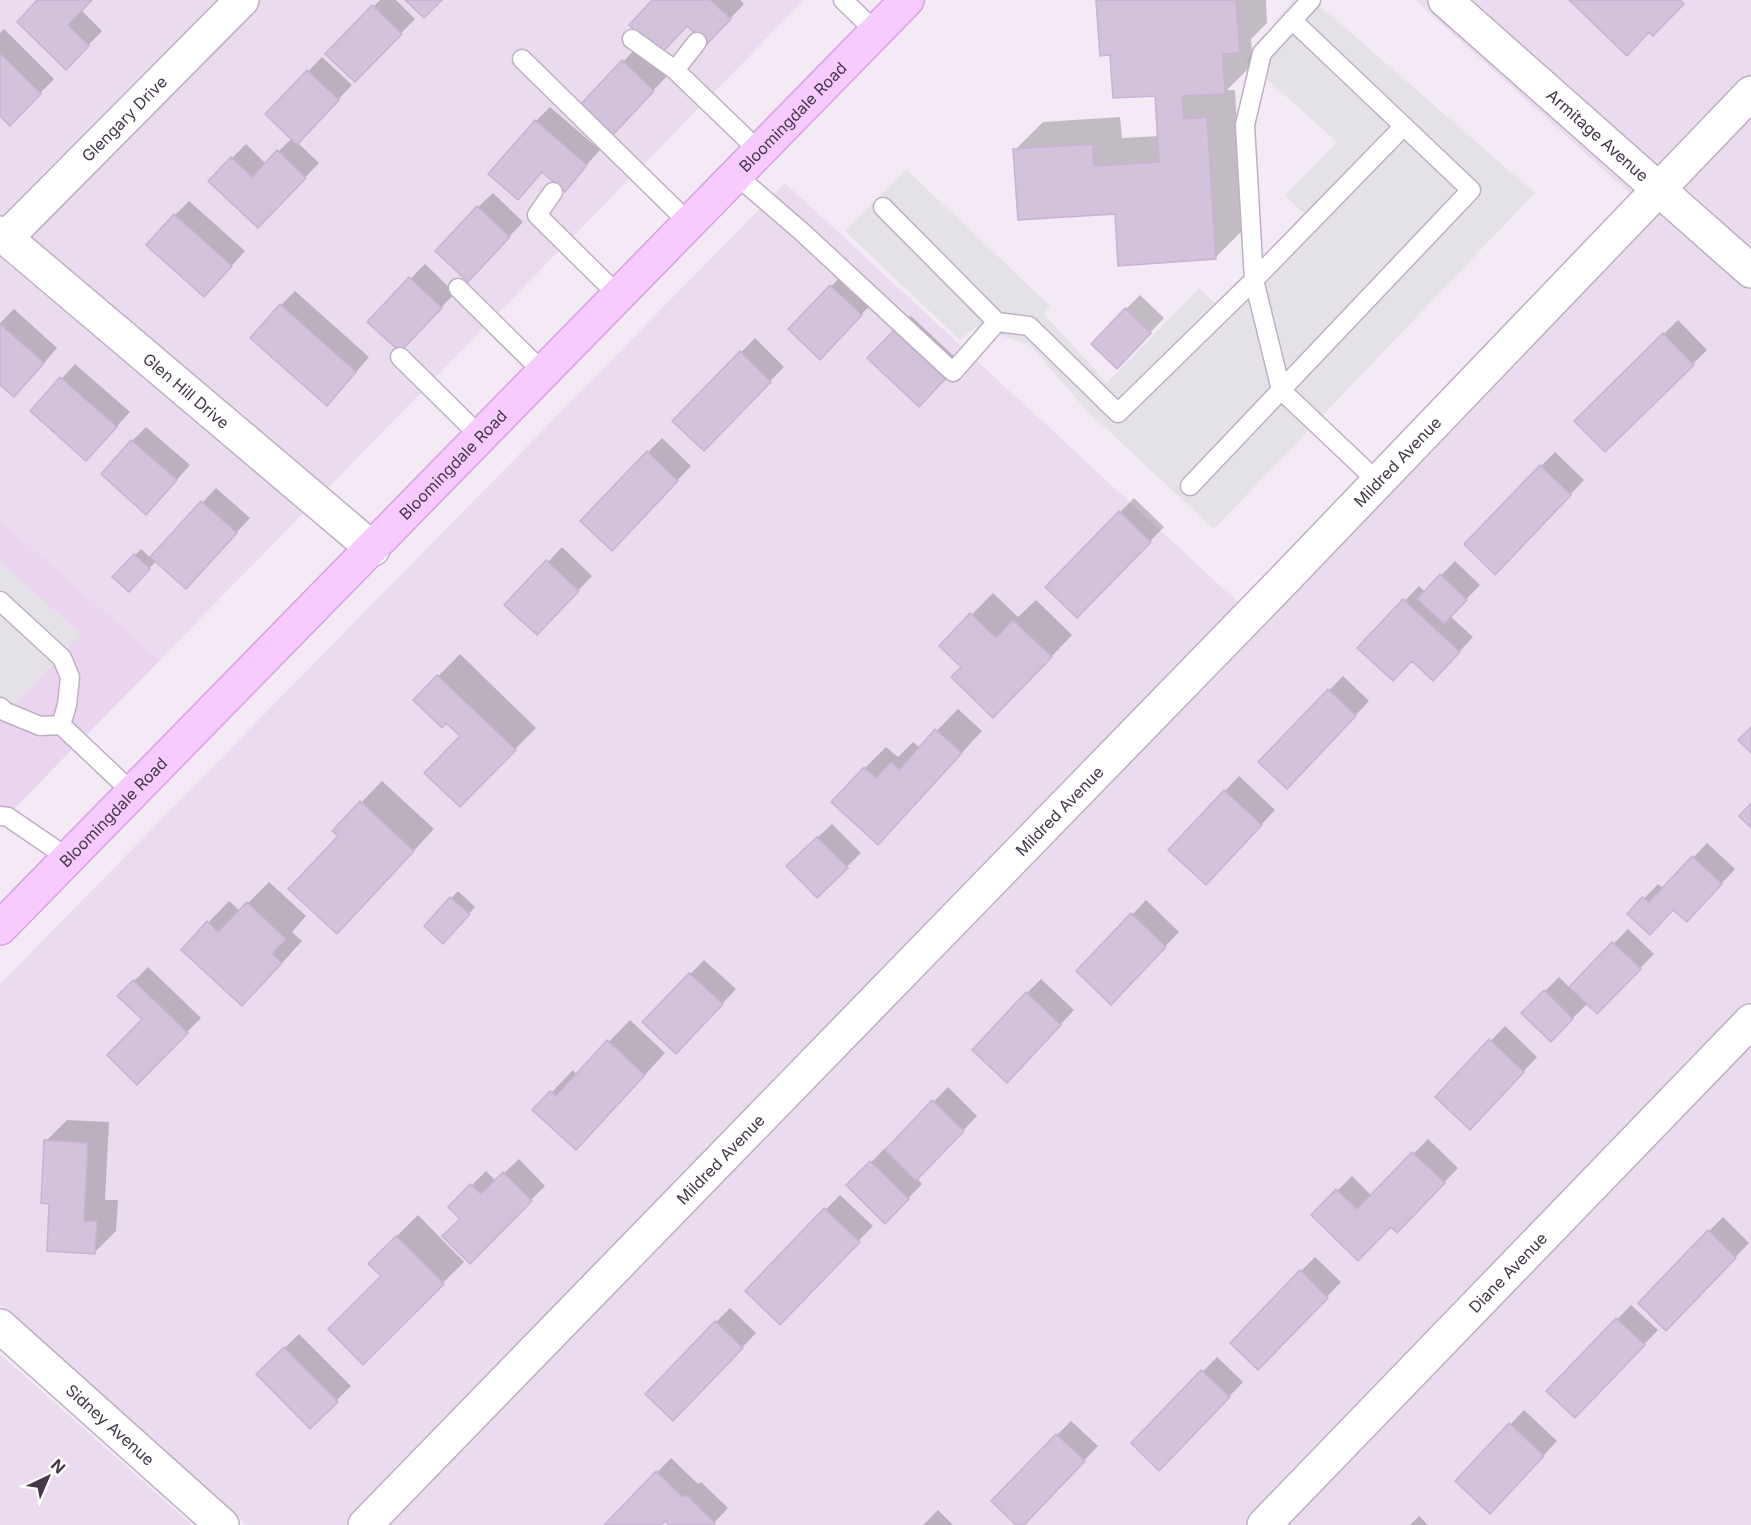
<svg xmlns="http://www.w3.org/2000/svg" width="1751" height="1525" font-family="Inter,sans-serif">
<rect width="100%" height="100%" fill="#f3eaf6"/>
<path fill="#eadcee" d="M 0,0 L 804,0 L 160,660 L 0,520 Z
M 1415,0 L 1751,0 L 1751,1525 L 246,1525 L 0,1305 L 0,984 L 785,183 L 1241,605 L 1637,200 Z
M 0,1354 L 192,1525 L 0,1525 Z"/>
<path fill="#ead4ef" d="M 0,520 L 160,660 L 0,823 Z"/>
<path fill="#e5e2e7" d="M 1293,0 L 1313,0 L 1535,193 L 1214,529 L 1087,411 L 1030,345 L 976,327 L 960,340 L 845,231 L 906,169 L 1050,306 L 1044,314 L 1107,383 L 1199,288 L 1215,303 L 1305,215 L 1285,195 L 1337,142 L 1246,61 Z
M 0,562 L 81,634 L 0,721 Z"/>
<path fill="#0003" d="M 39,0 L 91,0 L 81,10 L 102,31 L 66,68 Z
M 380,0 L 396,0 L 415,19 L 355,80 L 328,54 Z
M 654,0 L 740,0 L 744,4 L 721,28 L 687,25 Z
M 1098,0 L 1266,0 L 1267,23 L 1251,39 L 1253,64 L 1227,90 L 1235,90 L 1243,230 L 1215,258 L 1117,212 L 1015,150 L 1043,122 L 1120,117 L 1122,138 L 1159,136 L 1156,94 L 1112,54 Z
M 4,29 L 54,79 L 10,124 L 0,114 L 0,33 Z
M 637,47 L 667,76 L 626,119 L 623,62 Z
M 322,57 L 352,85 L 297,142 L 319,163 L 272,212 L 232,158 L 246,144 L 266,164 L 292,138 L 267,114 Z
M 550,107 L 600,150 L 565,189 L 543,171 L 518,198 L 536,121 Z
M 493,193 L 523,222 L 482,265 L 478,207 Z
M 189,201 L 245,251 L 218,281 L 175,215 Z
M 425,264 L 455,293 L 414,336 L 411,278 Z
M 845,272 L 875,300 L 834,344 L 790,329 Z
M 295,291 L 369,357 L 341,390 L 281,305 Z
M 1140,295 L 1164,318 L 1131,353 L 1126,309 Z
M 14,309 L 57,348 L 28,381 L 0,383 L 0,323 Z
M 911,316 L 960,362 L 869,358 Z
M 1678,320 L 1707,350 L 1605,450 L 1576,421 Z
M 755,338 L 784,367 L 704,449 L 675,421 Z
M 75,364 L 130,412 L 100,445 L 32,411 Z
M 146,427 L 190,465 L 160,499 L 132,441 Z
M 662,438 L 691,466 L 626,535 L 648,452 Z
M 1555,452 L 1584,480 L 1509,559 L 1541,466 Z
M 216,488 L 250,518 L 200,572 L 157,560 L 136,583 L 135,555 L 141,549 L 151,558 Z
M 1134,498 L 1164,527 L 1077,616 L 1047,587 Z
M 562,547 L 592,576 L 551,619 L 548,562 Z
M 1455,561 L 1480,585 L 1450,616 L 1473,637 L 1447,665 L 1359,648 L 1419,586 L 1425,592 Z
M 993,593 L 1018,617 L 1036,600 L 1072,635 L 1015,695 L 963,667 L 941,646 Z
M 460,654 L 536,728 L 460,805 L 462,736 L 447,721 L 415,700 Z
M 1343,676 L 1369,701 L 1301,773 L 1260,762 Z
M 958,709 L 982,731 L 878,843 L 865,768 L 886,747 L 898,757 L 913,742 L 920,748 Z
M 1239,776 L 1275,810 L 1220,869 L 1170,850 Z
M 382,781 L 434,829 L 358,911 L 340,836 L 334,831 Z
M 832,824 L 861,853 L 817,896 L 802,852 Z
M 1707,843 L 1735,869 L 1701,906 L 1629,914 L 1658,884 L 1664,889 Z
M 269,882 L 306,916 L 292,932 L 302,941 L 264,983 L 183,949 L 229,901 L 240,911 Z
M 458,891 L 475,907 L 450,935 L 426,926 Z
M 1146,900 L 1179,932 L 1125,988 L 1132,915 Z
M 1628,929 L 1654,954 L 1597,1012 L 1588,1003 L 1551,1040 L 1523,1013 L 1559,977 L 1570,988 Z
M 704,960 L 736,989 L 690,1038 L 644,1022 Z
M 148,967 L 201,1018 L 137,1083 L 144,1019 L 119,996 Z
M 1041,979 L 1074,1010 L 1021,1067 L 1027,993 Z
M 630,1020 L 665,1053 L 597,1127 L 535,1110 L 573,1070 L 577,1075 Z
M 1505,1026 L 1537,1057 L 1484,1114 L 1437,1097 Z
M 948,1087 L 977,1116 L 917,1178 L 922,1184 L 885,1222 L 849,1185 L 885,1148 L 887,1149 Z
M 67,1120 L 109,1122 L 105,1200 L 118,1200 L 116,1231 L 95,1252 L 51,1203 L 46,1141 Z
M 1428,1139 L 1458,1168 L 1397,1231 L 1391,1225 L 1313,1215 L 1352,1176 L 1372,1196 Z
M 519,1159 L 545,1186 L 470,1261 L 462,1219 L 450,1207 L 486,1171 L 496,1181 Z
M 840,1195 L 873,1226 L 780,1322 L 747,1291 Z
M 418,1215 L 464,1262 L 363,1362 L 383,1276 L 370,1263 Z
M 1723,1217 L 1749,1243 L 1680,1315 L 1709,1231 Z
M 1315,1257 L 1341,1282 L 1258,1368 L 1301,1271 Z
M 1631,1305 L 1658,1330 L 1575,1416 L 1548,1391 Z
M 730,1308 L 756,1333 L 687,1405 L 716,1322 Z
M 299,1334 L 351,1386 L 310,1427 L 258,1374 Z
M 1217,1357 L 1243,1382 L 1174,1454 L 1133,1443 Z
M 1524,1410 L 1557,1441 L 1504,1498 L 1457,1481 Z
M 1071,1421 L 1098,1446 L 1022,1525 L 1018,1525 L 1057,1435 Z
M 671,1458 L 698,1484 L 701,1482 L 728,1508 L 712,1525 L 671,1525 L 665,1519 L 660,1525 L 606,1525 Z
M 938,1510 L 953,1525 L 923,1525 Z
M 1419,1516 L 1428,1525 L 1410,1525 Z"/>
<path fill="#d3c2db" stroke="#c9b2d3" stroke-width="1.5" d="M 37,0 L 92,0 L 68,25 L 89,46 L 66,70 L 17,22 Z
M 405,0 L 442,0 L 424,18 Z
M 652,0 L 710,0 L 731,19 L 707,44 L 687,26 L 661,54 L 629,25 Z
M 1096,0 L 1236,0 L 1240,53 L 1223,54 L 1225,94 L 1182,96 L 1184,119 L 1207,117 L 1216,259 L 1118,266 L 1115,214 L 1018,220 L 1013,149 L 1093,144 L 1094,166 L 1159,162 L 1155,96 L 1113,98 L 1110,55 L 1100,56 Z
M 1569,0 L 1680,0 L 1684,4 L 1653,36 L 1649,32 L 1627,56 Z
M 372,5 L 402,34 L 355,82 L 325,54 Z
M 0,53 L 41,94 L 10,126 L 0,116 Z
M 622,60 L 654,91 L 612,136 L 580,105 Z
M 307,70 L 339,100 L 297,145 L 265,114 Z
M 535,120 L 587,165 L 565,192 L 542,172 L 518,200 L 488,174 Z
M 277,150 L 306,178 L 258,228 L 208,181 L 231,157 L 252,177 Z
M 477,206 L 510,237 L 468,282 L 435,251 Z
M 174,214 L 232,266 L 204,297 L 146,245 Z
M 409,277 L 442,308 L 400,352 L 367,322 Z
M 830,285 L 862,315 L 820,360 L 788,329 Z
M 280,304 L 356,372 L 327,406 L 250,338 Z
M 1125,308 L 1151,333 L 1117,369 L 1091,344 Z
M 0,324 L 44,363 L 14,397 L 0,385 Z
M 895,329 L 947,377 L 919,407 L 867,358 Z
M 1663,333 L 1694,365 L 1605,452 L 1574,421 Z
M 740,351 L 771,382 L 704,451 L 672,421 Z
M 60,377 L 117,427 L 86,461 L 30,411 Z
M 131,440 L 177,480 L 146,515 L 101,474 Z
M 647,451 L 678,481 L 612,551 L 580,521 Z
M 1540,465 L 1571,495 L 1495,575 L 1464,544 Z
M 201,501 L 237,533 L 186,589 L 150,557 Z
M 1119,511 L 1151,542 L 1077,618 L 1045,587 Z
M 134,554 L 150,569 L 129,592 L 112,577 Z
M 546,560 L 579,591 L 537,635 L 504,605 Z
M 1440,574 L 1467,600 L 1444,624 L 1417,599 Z
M 1403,599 L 1460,652 L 1433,681 L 1412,661 L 1393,681 L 1357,648 Z
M 970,613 L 996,638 L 1013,620 L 1052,657 L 993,718 L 951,677 L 961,667 L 939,646 Z
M 437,675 L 516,750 L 460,807 L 424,773 L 460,736 L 446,723 L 442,728 L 413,700 Z
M 1328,689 L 1356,716 L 1287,789 L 1258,762 Z
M 1751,727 L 1751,753 L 1738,740 Z
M 935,729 L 962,753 L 878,845 L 831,802 L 864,767 L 876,778 L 891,762 L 899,770 Z
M 1224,790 L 1262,825 L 1206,885 L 1168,850 Z
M 360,801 L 414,851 L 337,934 L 288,889 L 338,836 L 332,831 Z
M 1751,803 L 1751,828 L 1739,816 Z
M 817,837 L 848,868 L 817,898 L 786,866 Z
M 1692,856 L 1722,884 L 1687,922 L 1673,910 L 1650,935 L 1627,914 L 1642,897 L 1649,902 Z
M 450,897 L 470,914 L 443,944 L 424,926 Z
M 247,902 L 286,939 L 272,954 L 282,963 L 242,1006 L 181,950 L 207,921 L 218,932 Z
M 1131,913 L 1166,947 L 1111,1005 L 1076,971 Z
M 1612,942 L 1641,969 L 1597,1014 L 1569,987 Z
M 689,973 L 723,1004 L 676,1054 L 642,1022 Z
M 133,980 L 188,1033 L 137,1085 L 107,1055 L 142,1019 L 117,996 Z
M 1544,990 L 1573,1019 L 1551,1042 L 1521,1013 Z
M 1026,992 L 1061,1025 L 1007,1083 L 972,1050 Z
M 1489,1039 L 1524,1072 L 1470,1130 L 1435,1097 Z
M 607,1040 L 645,1075 L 576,1150 L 532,1110 L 550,1091 L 556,1096 Z
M 932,1100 L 964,1131 L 916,1181 L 885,1150 Z
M 44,1140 L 88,1143 L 84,1221 L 97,1221 L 95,1254 L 47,1251 L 49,1204 L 41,1203 Z
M 1412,1152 L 1445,1183 L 1397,1233 L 1391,1227 L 1358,1261 L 1311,1215 L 1336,1189 L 1357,1209 Z
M 870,1161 L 909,1199 L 885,1224 L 846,1185 Z
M 503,1172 L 532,1201 L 470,1264 L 442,1236 L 460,1219 L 448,1207 L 470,1184 L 481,1194 Z
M 824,1208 L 860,1242 L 780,1325 L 745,1291 Z
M 1708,1230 L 1736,1258 L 1666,1331 L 1638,1303 Z
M 396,1236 L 444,1284 L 363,1365 L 328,1329 L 381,1276 L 368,1264 Z
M 1300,1270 L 1328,1298 L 1258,1370 L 1230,1343 Z
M 1616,1318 L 1645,1345 L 1575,1418 L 1546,1391 Z
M 715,1321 L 743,1348 L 673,1421 L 645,1394 Z
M 284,1347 L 338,1402 L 310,1429 L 256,1374 Z
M 1201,1370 L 1230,1397 L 1159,1471 L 1131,1443 Z
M 1509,1423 L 1544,1456 L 1490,1514 L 1455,1481 Z
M 1056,1434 L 1085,1461 L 1024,1525 L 1016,1525 L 991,1501 Z
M 656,1471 L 683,1497 L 686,1495 L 715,1523 L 714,1525 L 669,1525 L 665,1521 L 661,1525 L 604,1525 Z"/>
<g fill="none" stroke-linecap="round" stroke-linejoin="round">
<defs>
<path id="service" d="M 843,0 L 876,32
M 1311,0 L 1262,53 L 1245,125 L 1254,280 L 1281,390 L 1378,482
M 632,39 L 675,70 L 759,151
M 522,59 L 689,223
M 675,70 L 697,42
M 736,175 L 801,231 L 953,372 L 997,322
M 553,192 L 537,215 L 618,295
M 883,207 L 997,322 L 1029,326 L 1118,413 L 1254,280 L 1404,126
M 458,288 L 543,372
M 400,357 L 481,437
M 1190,486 L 1471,190 L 1292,20
M 0,601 L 62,658 L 70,677 L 67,705 L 61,725
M 0,707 L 6,712 L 40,726 L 61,725 L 132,792
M 0,816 L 8,817 L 68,858"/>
<g id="minor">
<path id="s1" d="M 1445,0 L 1751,271"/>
<path id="s2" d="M 0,233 L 373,549"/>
<path id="s3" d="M 6,238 L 242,0"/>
<path id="s4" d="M 0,1326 L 222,1525"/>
<path id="s5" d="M 365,1525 L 1281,583 L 1751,93"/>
<path id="s6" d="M 1264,1525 L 1751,1021"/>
</g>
<g id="secondary">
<path id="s7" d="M 0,928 L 907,0"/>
</g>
</defs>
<use href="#service" stroke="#bfafc5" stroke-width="21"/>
<use href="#minor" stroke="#bfafc5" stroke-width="36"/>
<use href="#secondary" stroke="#d8a0e3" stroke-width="36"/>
<use href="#service" stroke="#fff" stroke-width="18"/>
<use href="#minor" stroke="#fff" stroke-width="33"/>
<use href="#secondary" stroke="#f7cbff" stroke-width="33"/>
</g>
<g text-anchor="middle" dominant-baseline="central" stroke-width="4.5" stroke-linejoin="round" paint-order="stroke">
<g font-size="16" fill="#45374a" stroke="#fff">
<text stroke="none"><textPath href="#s7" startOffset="1134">Bloomingdale Road</textPath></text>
<text stroke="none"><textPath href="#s3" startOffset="168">Glengary Drive</textPath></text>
<text stroke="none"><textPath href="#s1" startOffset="204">Armitage Avenue</textPath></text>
<text stroke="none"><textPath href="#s2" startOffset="244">Glen Hill Drive</textPath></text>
<text stroke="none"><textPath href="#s5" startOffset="1482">Mildred Avenue</textPath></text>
<text stroke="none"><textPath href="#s7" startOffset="648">Bloomingdale Road</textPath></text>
<text stroke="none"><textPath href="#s5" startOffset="996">Mildred Avenue</textPath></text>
<text stroke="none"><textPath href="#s7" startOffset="162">Bloomingdale Road</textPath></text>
<text stroke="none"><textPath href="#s5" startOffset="510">Mildred Avenue</textPath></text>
<text stroke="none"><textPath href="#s6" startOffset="351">Diane Avenue</textPath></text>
<text stroke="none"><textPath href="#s4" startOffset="148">Sidney Avenue</textPath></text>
</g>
</g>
<g transform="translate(48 1477) rotate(44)" stroke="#ffffff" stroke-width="4.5" paint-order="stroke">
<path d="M0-4.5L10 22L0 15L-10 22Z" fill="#45374a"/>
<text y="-9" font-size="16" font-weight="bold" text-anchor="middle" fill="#45374a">N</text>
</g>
</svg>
